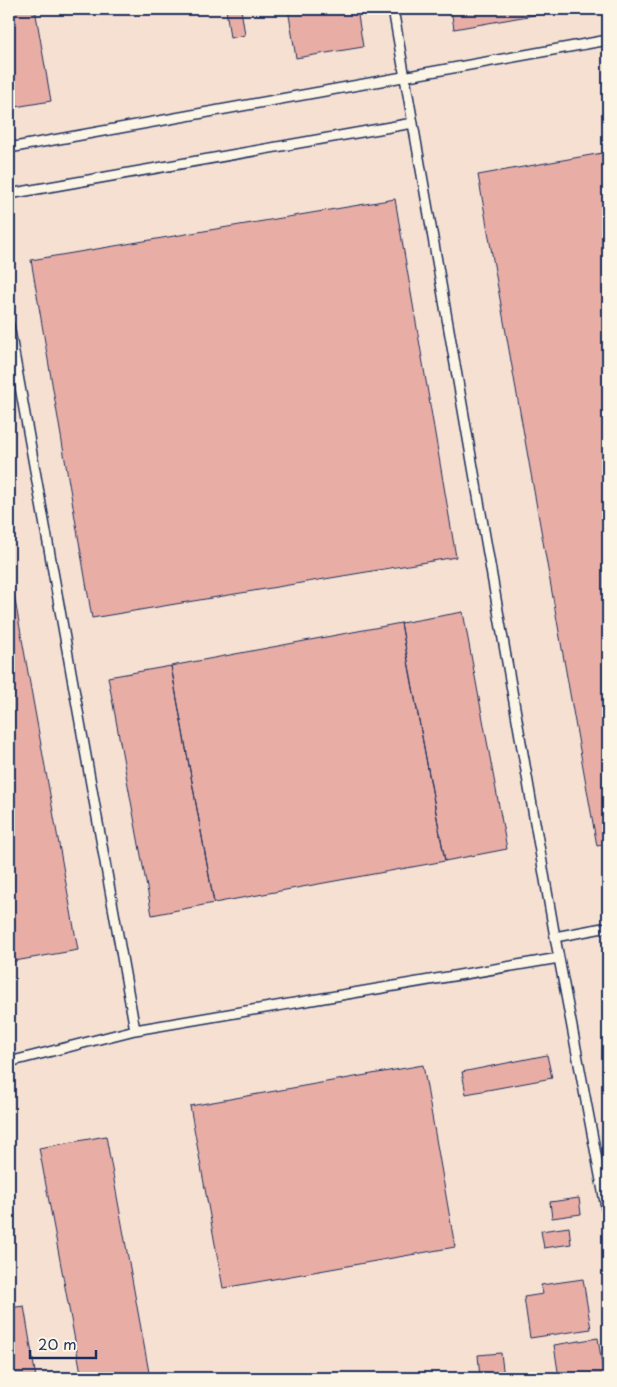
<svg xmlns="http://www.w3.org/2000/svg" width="617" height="1387" font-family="'Playpen Sans',sans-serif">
<rect width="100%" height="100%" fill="#fcf5e5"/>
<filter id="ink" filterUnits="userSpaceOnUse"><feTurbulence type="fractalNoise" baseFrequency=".02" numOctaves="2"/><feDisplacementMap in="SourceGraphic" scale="10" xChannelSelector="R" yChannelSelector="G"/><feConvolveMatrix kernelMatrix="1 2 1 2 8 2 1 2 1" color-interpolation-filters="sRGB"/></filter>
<g filter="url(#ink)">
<path fill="#f6e0d2" d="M 9,9 L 608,9 L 608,1378 L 9,1378 Z"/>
<path fill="#e8aea6" stroke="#1b2f5e" d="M 9,9 L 35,9 L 51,101 L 9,108 Z
M 226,9 L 241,9 L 245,35 L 230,38 Z
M 288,9 L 357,9 L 363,47 L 296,58 Z
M 451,9 L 568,9 L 454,29 Z
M 608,152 L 608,844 L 597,846 L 478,175 Z
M 395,199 L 456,557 L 92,618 L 31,260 Z
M 9,567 L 78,950 L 9,962 Z
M 463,612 L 507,849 L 445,861 L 401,623 Z
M 401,623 L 445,861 L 214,903 L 171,666 Z
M 171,666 L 214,903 L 152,915 L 108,677 Z
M 547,1055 L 552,1078 L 466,1094 L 462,1072 Z
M 423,1065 L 455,1247 L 223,1288 L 190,1106 Z
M 106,1136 L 150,1378 L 82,1378 L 39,1148 Z
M 579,1198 L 581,1214 L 552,1218 L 550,1202 Z
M 569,1227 L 571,1244 L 544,1248 L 541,1231 Z
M 583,1279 L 591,1329 L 530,1338 L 524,1297 L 543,1294 L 541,1285 Z
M 24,1306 L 36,1378 L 9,1378 L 9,1308 Z
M 598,1338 L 604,1378 L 577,1378 L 577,1377 L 559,1378 L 554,1345 Z
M 501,1353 L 504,1378 L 480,1378 L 478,1355 Z"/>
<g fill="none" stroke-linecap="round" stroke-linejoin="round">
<defs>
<path id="service" d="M 393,9 L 555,937 L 608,1218
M 9,148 L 608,40
M 9,194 L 413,123
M 9,325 L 135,1030
M 555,937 L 608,927
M 9,1062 L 135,1030 L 559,958"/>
</defs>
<use href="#service" stroke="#1b2f5e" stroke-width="12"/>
<use href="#service" stroke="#fcf5e5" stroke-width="9"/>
</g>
</g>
<rect width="617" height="1387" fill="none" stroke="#fcf5e5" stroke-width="30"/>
<rect x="15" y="15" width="587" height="1357" fill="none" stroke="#1b2f5e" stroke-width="2" filter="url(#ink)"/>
<path d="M30 1350v8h66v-8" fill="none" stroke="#1b2f5e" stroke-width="2.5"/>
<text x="38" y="1350" font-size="15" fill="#1b2f5e" stroke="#fcf5e5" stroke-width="4" paint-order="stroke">20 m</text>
</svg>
